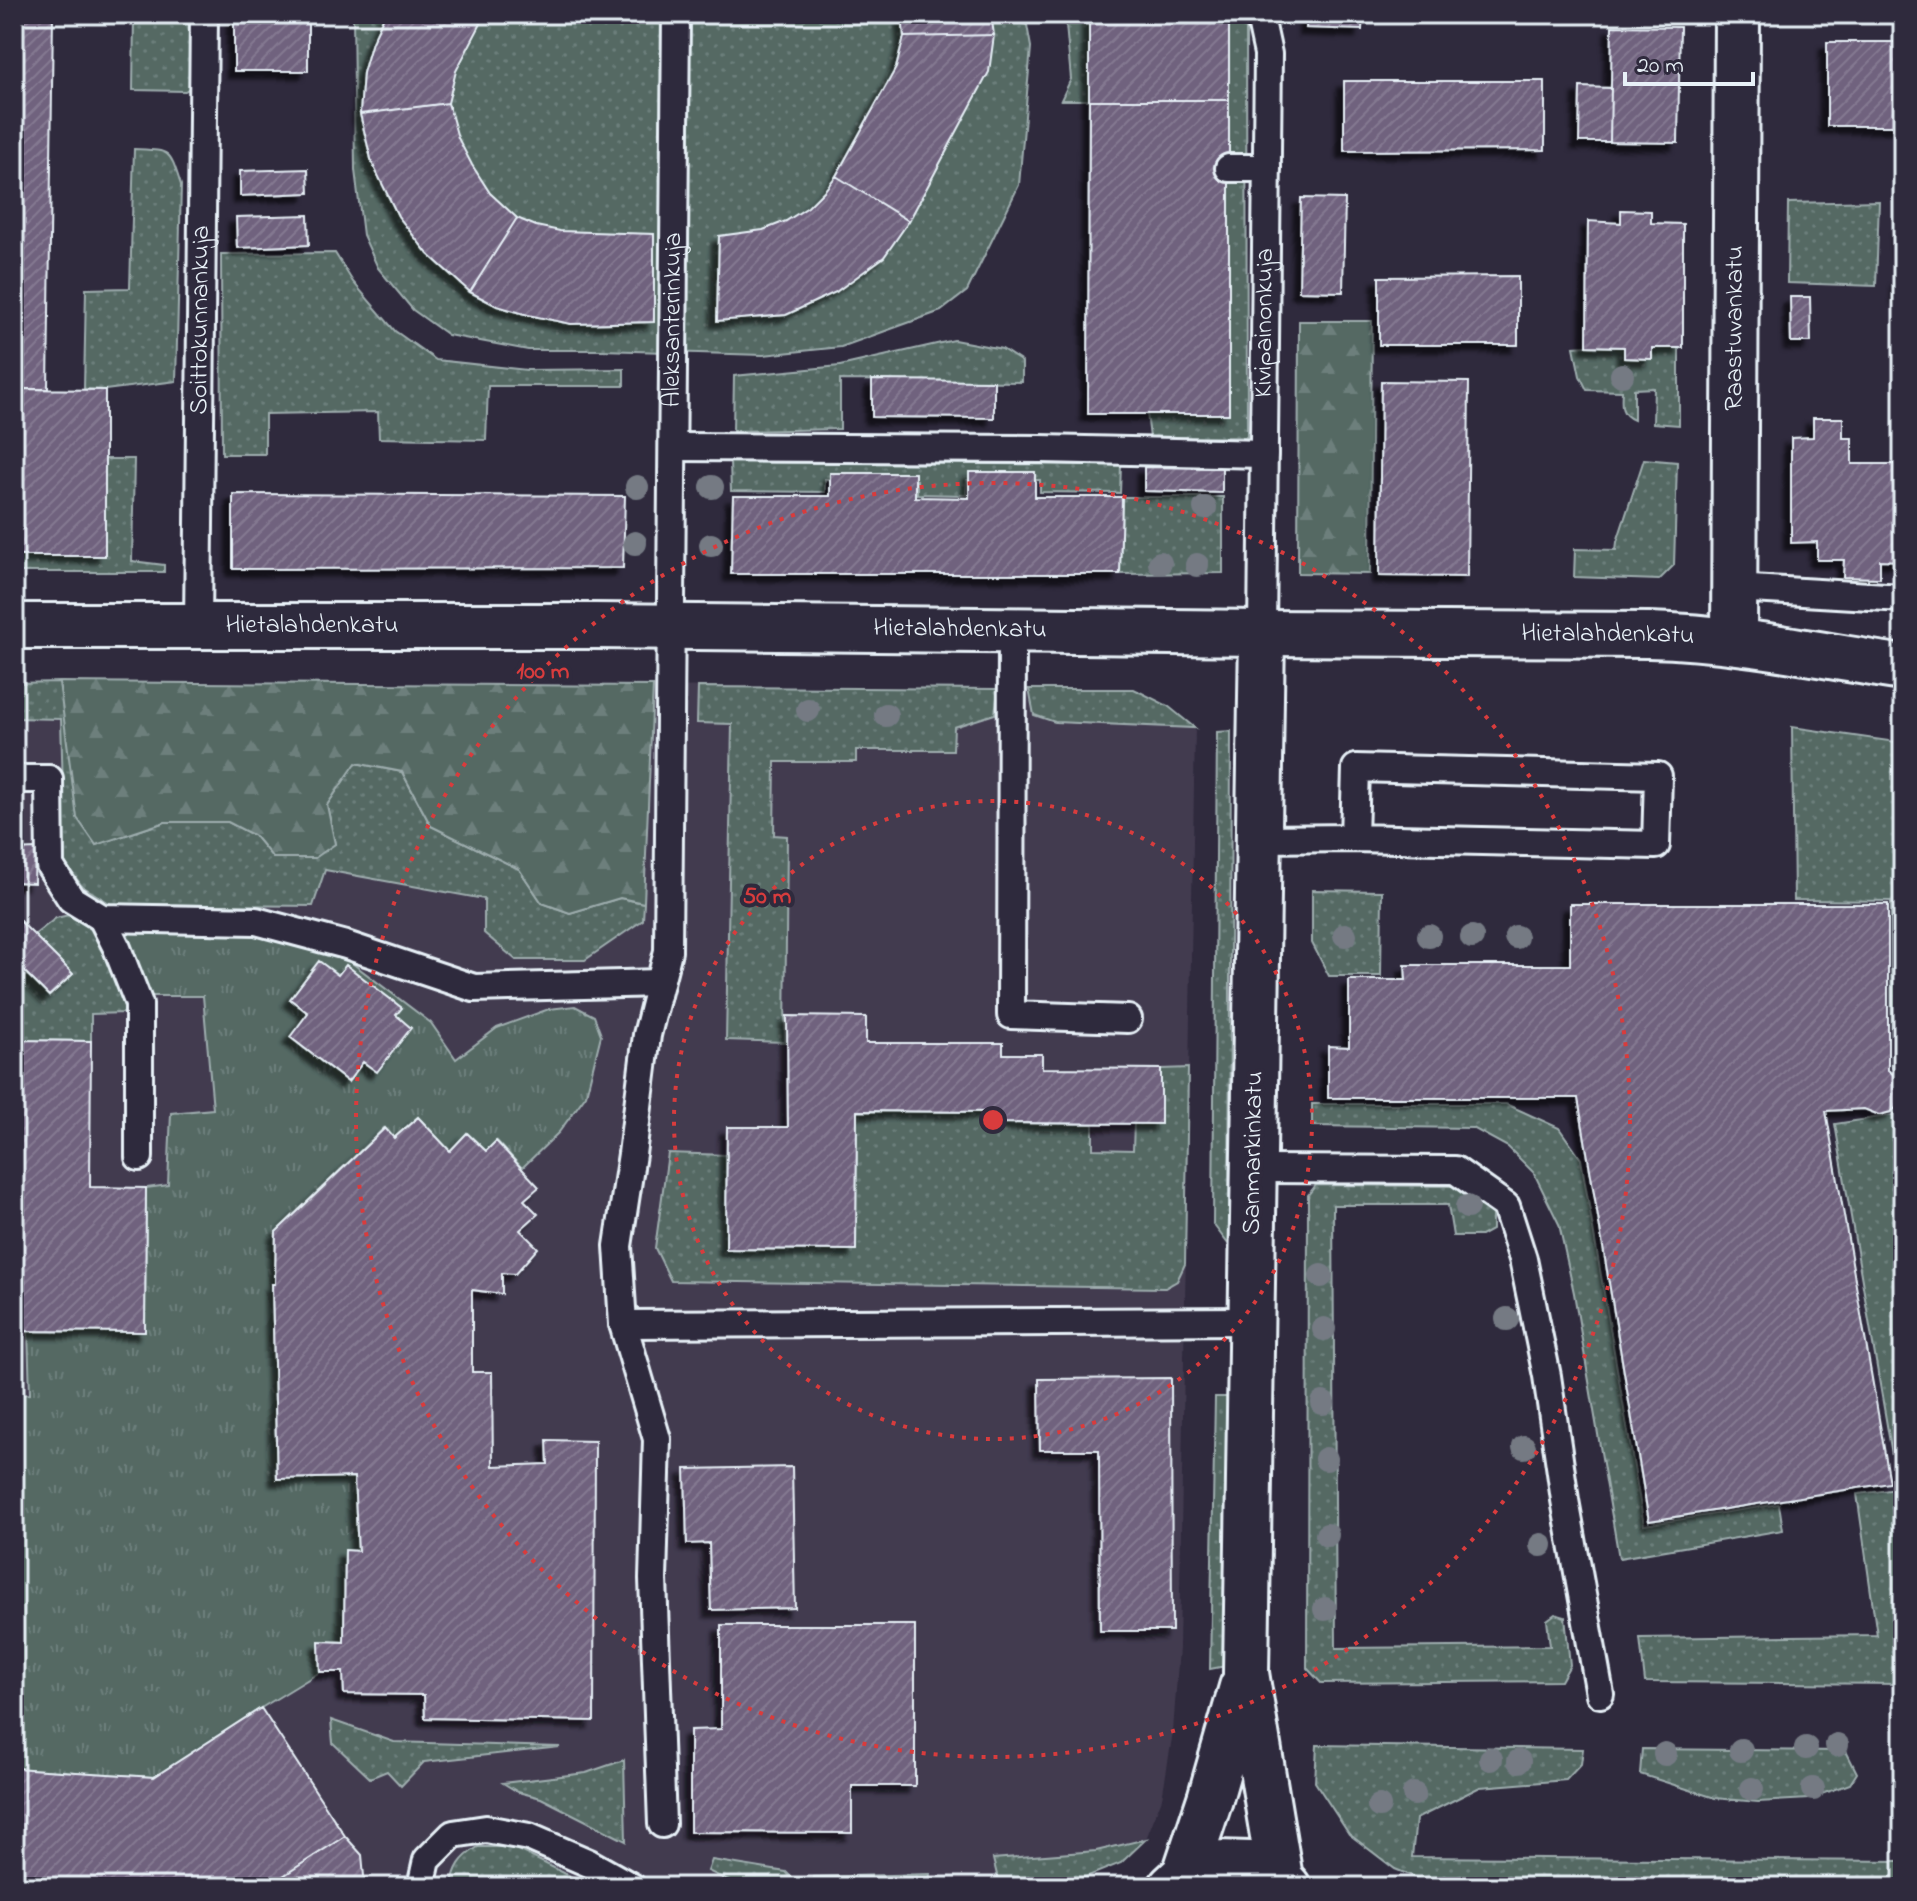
<svg xmlns="http://www.w3.org/2000/svg" width="1917" height="1901" font-family="'Indie Flower',sans-serif">
<defs>
<pattern id="grass-dots" width="8" height="8" patternUnits="userSpaceOnUse" patternTransform="scale(2)"><rect width="8" height="8" fill="#546964"/><path d="M2 2h.1M6 6h.1" fill="none" stroke="#6d7f7b" stroke-width="1.8" stroke-linecap="round"/></pattern>
<pattern id="forest-firs" width="22" height="20" patternUnits="userSpaceOnUse" patternTransform="scale(2)"><rect width="22" height="20" fill="#546964"/><path d="M5 1l3.5 6h-7zM16 11l3.5 6h-7z" fill="#6d7f7b"/></pattern>
<pattern id="park-tufts" width="24" height="20" patternUnits="userSpaceOnUse" patternTransform="scale(2)"><rect width="24" height="20" fill="#546964"/><path d="M3 7l-1-3M5 7V3M7 7l1-3M15 17l-1-3M17 17v-4M19 17l1-3" fill="none" stroke="#6d7f7b"/></pattern>
<pattern id="building-hatch" width="6" height="6" patternUnits="userSpaceOnUse" patternTransform="scale(2)"><rect width="6" height="6" fill="#70627e"/><path d="M-1 1l2-2M0 6l6-6M5 7l2-2" fill="none" stroke="#847991"/></pattern>
<filter id="shadow"><feDropShadow dx="-7" dy="7" stdDeviation="2" flood-color="#0009"/></filter>
</defs>
<rect width="100%" height="100%" fill="#2f2a3d"/>
<filter id="ink" filterUnits="userSpaceOnUse"><feTurbulence type="fractalNoise" baseFrequency=".0125" numOctaves="2"/><feDisplacementMap in="SourceGraphic" scale="16" xChannelSelector="R" yChannelSelector="G"/><feConvolveMatrix kernelMatrix="1 2 1 2 8 2 1 2 1" color-interpolation-filters="sRGB"/></filter>
<g filter="url(#ink)">
<path fill="#423b50" d="M 14,683 L 1134,689 L 1168,706 L 1195,728 L 1179,1648 L 1173,1732 L 1162,1798 L 1146,1839 L 1121,1863 L 1061,1887 L 14,1887 Z"/>
<path fill="url(#grass-dots)" stroke="#9eadae" stroke-width="2" d="M 134,14 L 198,14 L 194,85 L 185,91 L 133,90 Z
M 353,14 L 1010,14 L 1010,18 L 1027,25 L 1031,47 L 1019,185 L 967,291 L 941,311 L 841,347 L 763,355 L 601,350 L 528,350 L 448,335 L 413,310 L 378,268 L 363,235 L 355,170 Z
M 1065,14 L 1089,14 L 1089,100 L 1061,100 L 1071,79 Z
M 1229,14 L 1246,14 L 1247,437 L 1150,438 L 1147,413 L 1229,413 Z
M 134,149 C 172,151 169,149 181,185 L 176,381 L 105,390 L 84,389 L 86,289 L 130,288 Z
M 1879,201 L 1876,286 L 1787,283 L 1788,203 Z
M 335,253 L 353,282 L 395,331 L 436,360 L 527,370 L 624,369 L 624,386 L 488,386 L 486,440 L 379,438 L 378,412 L 265,414 L 265,454 L 222,454 L 221,254 Z
M 954,340 L 1002,349 L 1022,362 L 1022,382 L 840,380 L 840,429 L 733,431 L 734,376 L 840,366 Z
M 1587,346 L 1624,347 L 1624,358 L 1651,359 L 1652,348 L 1679,348 L 1679,425 L 1653,423 L 1654,388 L 1634,389 L 1634,420 C 1620,414 1621,405 1622,391 L 1587,390 L 1580,376 L 1574,347 Z
M 104,459 L 134,459 L 132,561 L 164,565 L 164,572 L 14,572 L 14,556 Z
M 1644,459 L 1677,462 L 1674,565 L 1659,580 L 1574,577 L 1575,549 L 1616,550 L 1617,542 Z
M 730,462 L 1121,465 L 1120,493 L 1040,492 L 1040,480 L 967,480 L 966,495 L 917,494 L 917,480 L 825,479 L 825,492 L 731,491 Z
M 1122,497 L 1223,497 L 1223,573 L 1120,574 Z
M 59,682 L 65,716 L 96,845 L 165,822 L 228,822 L 255,836 L 273,858 L 335,844 L 327,805 L 355,763 L 402,772 L 431,826 L 519,869 L 542,903 L 570,913 L 620,898 L 644,903 L 643,920 L 585,960 L 516,960 L 484,933 L 484,899 L 325,870 L 313,906 L 111,904 L 82,886 L 65,863 L 61,719 L 14,718 L 14,683 Z
M 698,687 L 998,689 L 995,714 L 954,727 L 953,750 L 856,750 L 856,762 L 775,762 L 774,835 L 787,836 L 785,1042 L 726,1040 L 732,724 L 697,723 Z
M 1029,689 L 1134,689 L 1168,706 L 1195,728 L 1055,722 L 1034,715 Z
M 1792,727 L 1903,743 L 1903,1081 L 1901,1077 L 1892,1068 L 1891,901 L 1794,900 Z
M 1231,731 L 1229,1245 L 1213,1224 L 1217,732 Z
M 1312,890 L 1382,891 L 1381,976 L 1329,976 L 1312,943 Z
M 73,914 C 80,918 89,922 94,929 C 106,943 127,994 126,1013 L 91,1014 L 91,1041 L 14,1040 L 14,976 L 29,976 L 49,996 L 73,974 L 34,935 L 56,918 Z
M 1188,1068 L 1185,1264 L 1177,1281 L 1165,1288 L 671,1281 L 655,1248 L 668,1153 L 727,1155 L 726,1249 L 856,1250 L 857,1111 L 995,1112 L 996,1123 L 1093,1124 L 1093,1149 L 1133,1150 L 1134,1123 L 1161,1069 Z
M 1903,1103 L 1903,1684 L 1645,1682 L 1640,1638 L 1877,1635 L 1857,1494 L 1898,1489 L 1835,1124 L 1893,1115 Z
M 1312,1104 L 1506,1104 L 1559,1128 L 1581,1159 L 1644,1525 L 1779,1504 L 1783,1530 L 1619,1558 L 1574,1293 L 1559,1224 L 1534,1173 L 1508,1147 L 1473,1128 L 1312,1126 Z
M 1316,1185 L 1453,1186 L 1476,1196 L 1492,1214 L 1492,1230 L 1481,1236 L 1453,1236 L 1448,1205 L 1333,1205 L 1336,1648 L 1550,1646 L 1547,1620 L 1555,1614 L 1565,1617 L 1570,1665 L 1561,1681 L 1321,1683 L 1307,1668 L 1308,1195 Z
M 1215,1397 L 1229,1397 L 1226,1666 L 1210,1669 Z
M 331,1720 L 394,1742 L 560,1747 L 424,1762 L 401,1786 L 387,1771 L 370,1778 L 333,1743 Z
M 1317,1745 L 1583,1749 L 1581,1764 L 1566,1780 L 1480,1787 L 1416,1819 L 1412,1857 L 1903,1861 L 1903,1887 L 1497,1884 L 1422,1880 L 1395,1869 L 1349,1834 L 1315,1782 Z
M 1642,1749 L 1846,1751 L 1857,1773 L 1850,1784 L 1809,1799 L 1758,1802 L 1715,1798 L 1640,1774 Z
M 624,1760 L 626,1841 L 541,1798 L 518,1792 L 503,1783 L 586,1773 Z
M 1146,1839 L 1121,1863 L 1061,1887 L 1000,1887 L 993,1859 L 1096,1851 Z
M 478,1847 L 512,1847 L 592,1887 L 451,1887 C 455,1867 460,1858 478,1847 Z
M 712,1860 L 786,1872 L 794,1880 L 794,1887 L 741,1887 L 708,1871 Z
M 930,1874 L 929,1887 L 814,1887 L 814,1877 Z"/>
<path fill="url(#forest-firs)" stroke="#9eadae" stroke-width="2" d="M 1299,321 L 1372,321 L 1370,574 L 1298,573 Z
M 59,682 L 653,686 L 644,903 L 620,898 L 570,913 L 542,903 L 519,869 L 431,826 L 402,772 L 356,763 L 327,805 L 335,844 L 315,858 L 273,858 L 255,836 L 228,822 L 165,822 L 96,845 L 77,818 Z"/>
<path fill="url(#park-tufts)" stroke="#9eadae" stroke-width="2" d="M 126,933 L 256,933 L 344,957 L 431,1023 L 456,1059 L 497,1028 L 549,1009 L 575,1006 L 594,1016 L 601,1035 L 586,1095 L 559,1132 L 522,1168 L 497,1141 L 486,1151 L 467,1133 L 450,1151 L 418,1117 L 394,1138 L 384,1128 L 276,1232 L 275,1284 L 272,1285 L 277,1478 L 354,1477 L 358,1551 L 345,1550 L 344,1642 L 319,1641 L 320,1672 L 261,1708 L 154,1777 L 14,1768 L 14,1395 L 30,1394 L 28,1331 L 145,1331 L 146,1188 L 168,1185 L 171,1113 L 213,1109 L 203,996 L 150,996 Z"/>
<path fill="url(#building-hatch)" stroke="#e8f1f8" stroke-width="2" filter="url(#shadow)" d="M 14,14 L 53,14 L 48,389 L 14,389 Z
M 234,14 L 308,14 L 308,71 L 234,71 Z
M 385,14 L 486,14 L 456,71 L 448,103 L 360,114 L 363,73 L 372,42 Z
M 902,14 L 991,14 L 994,35 L 904,37 Z
M 1089,14 L 1229,14 L 1229,100 L 1089,100 Z
M 1307,14 L 1363,14 L 1362,30 L 1306,28 Z
M 1612,26 L 1680,27 L 1678,143 L 1610,142 Z
M 994,35 L 989,72 L 909,221 L 836,176 L 896,68 L 904,37 Z
M 1827,42 L 1903,42 L 1903,126 L 1827,126 Z
M 1344,81 L 1545,81 L 1545,150 L 1344,151 Z
M 1580,87 L 1611,88 L 1610,142 L 1579,142 Z
M 1089,100 L 1229,100 L 1229,414 L 1088,414 Z
M 448,103 L 458,138 L 472,165 L 490,193 L 517,218 L 470,292 L 428,254 L 398,216 L 372,163 L 360,114 Z
M 308,169 L 309,193 L 240,196 L 240,171 Z
M 836,176 L 909,221 L 884,257 L 836,292 L 786,315 L 717,321 L 719,236 L 763,230 L 786,221 L 808,207 L 825,190 Z
M 1301,198 L 1345,199 L 1343,292 L 1299,291 Z
M 1621,210 L 1651,211 L 1651,223 L 1683,224 L 1683,348 L 1652,348 L 1652,359 L 1624,358 L 1624,347 L 1587,346 L 1588,221 L 1621,223 Z
M 308,215 L 309,245 L 237,248 L 236,217 Z
M 517,218 L 536,226 L 560,231 L 654,234 L 654,322 L 571,324 L 528,315 L 497,306 L 470,292 Z
M 1900,229 L 1903,229 L 1903,252 L 1900,252 Z
M 1518,276 L 1518,345 L 1379,345 L 1379,277 Z
M 1899,279 L 1903,279 L 1903,296 L 1899,296 Z
M 1790,297 L 1810,297 L 1811,342 L 1791,342 Z
M 872,380 L 994,381 L 994,418 L 872,417 Z
M 1381,381 L 1469,382 L 1467,577 L 1379,576 Z
M 14,389 L 105,390 L 105,556 L 14,556 Z
M 1813,418 L 1843,418 L 1843,438 L 1852,438 L 1852,464 L 1903,464 L 1903,489 L 1901,489 L 1901,561 L 1880,560 L 1880,578 L 1843,577 L 1844,560 L 1817,560 L 1817,542 L 1791,543 L 1791,438 L 1813,437 Z
M 1144,467 L 1222,468 L 1222,493 L 1144,491 Z
M 969,472 L 1035,472 L 1035,497 L 1122,497 L 1120,574 L 731,574 L 733,496 L 830,496 L 830,473 L 915,473 L 915,497 L 969,498 Z
M 233,494 L 625,496 L 623,568 L 233,569 Z
M 35,849 L 34,883 L 14,882 L 14,850 Z
M 1570,904 L 1888,904 L 1888,1070 L 1899,1079 L 1903,1091 L 1899,1105 L 1891,1112 L 1879,1115 L 1864,1109 L 1826,1111 L 1890,1483 L 1649,1521 L 1578,1098 L 1328,1098 L 1328,1046 L 1349,1047 L 1349,980 L 1406,980 L 1405,965 L 1570,965 Z
M 14,915 L 73,974 L 49,996 L 14,961 Z
M 319,961 L 338,975 L 346,965 L 402,1008 L 396,1015 L 411,1028 L 377,1072 L 363,1062 L 348,1082 L 290,1037 L 308,1013 L 290,999 Z
M 787,1016 L 866,1017 L 866,1043 L 1003,1043 L 1003,1054 L 1042,1054 L 1042,1068 L 1161,1069 L 1161,1124 L 995,1123 L 995,1112 L 857,1111 L 856,1250 L 726,1249 L 727,1127 L 788,1127 Z
M 14,1040 L 91,1041 L 90,1187 L 146,1188 L 145,1332 L 14,1331 Z
M 418,1117 L 450,1151 L 467,1133 L 486,1151 L 496,1141 L 539,1187 L 524,1200 L 538,1214 L 520,1230 L 538,1248 L 515,1274 L 502,1273 L 502,1294 L 472,1290 L 472,1372 L 492,1372 L 493,1466 L 548,1464 L 547,1440 L 595,1441 L 594,1721 L 425,1718 L 424,1695 L 344,1694 L 343,1672 L 320,1672 L 319,1641 L 344,1642 L 345,1550 L 358,1551 L 354,1477 L 277,1479 L 272,1284 L 275,1284 L 276,1232 L 385,1128 L 394,1138 Z
M 1171,1378 L 1172,1631 L 1100,1631 L 1099,1450 L 1040,1450 L 1039,1379 Z
M 792,1467 L 795,1608 L 711,1610 L 709,1543 L 687,1544 L 685,1469 Z
M 721,1625 L 915,1625 L 915,1786 L 852,1786 L 852,1833 L 690,1832 L 690,1730 L 721,1729 Z
M 261,1708 L 345,1836 L 266,1887 L 14,1887 L 14,1768 L 154,1777 Z
M 345,1836 L 362,1855 L 365,1887 L 266,1887 Z"/>
<g fill="none" stroke-linecap="round" stroke-linejoin="round">
<defs>
<g id="service">
<path d="M 1229,168 L 1267,168"/>
<path d="M 673,447 L 1041,449 L 1264,454"/>
<path d="M 1734,588 L 1903,598"/>
<path id="s1" d="M 198,626 L 204,14"/>
<path d="M 1012,631 L 1011,1015 L 1128,1019"/>
<path id="s2" d="M 1262,633 L 1268,54 L 1262,26 L 1262,14"/>
<path d="M 14,779 L 49,779 L 50,866 L 71,899 L 102,918 L 256,921 L 346,945 L 474,988 L 660,983"/>
<path d="M 1258,839 L 1354,838 L 1656,845 L 1658,776 L 1356,768 L 1354,838"/>
<path d="M 102,918 L 117,948 L 139,1004 L 139,1157"/>
<path d="M 1254,1169 L 1455,1170 L 1506,1206 L 1523,1259 L 1547,1376 L 1565,1500 L 1600,1694"/>
<path d="M 623,1324 L 1252,1321"/>
<path id="s3" d="M 662,1824 L 653,1579 L 657,1439 L 623,1324 L 618,1246 L 632,1154 L 647,1035 L 668,951 L 676,14"/>
<path d="M 421,1887 L 427,1860 L 453,1834 L 486,1829 L 529,1837 L 589,1863 L 632,1887"/>
</g>
<g id="minor">
<path id="s4" d="M 1734,640 L 1737,14"/>
</g>
<path id="tertiary" d="M 1262,633 L 1246,1673 L 1280,1878
M 1185,1874 L 1210,1799 L 1242,1687
M 1171,1887 L 1185,1874 L 1217,1863 L 1250,1864 L 1280,1878 L 1288,1887"/>
<g id="secondary">
<path id="s5" d="M 14,626 L 595,626 L 1262,633 L 1649,635 C 1735,637 1819,655 1903,668"/>
</g>
</defs>
<use href="#service" stroke="#e8f1f8" stroke-width="32"/>
<use href="#minor" stroke="#e8f1f8" stroke-width="50"/>
<use href="#tertiary" stroke="#e8f1f8" stroke-width="50"/>
<use href="#secondary" stroke="#e8f1f8" stroke-width="50"/>
<use href="#service" stroke="#2f2a3d" stroke-width="26"/>
<use href="#minor" stroke="#2f2a3d" stroke-width="44"/>
<use href="#tertiary" stroke="#2f2a3d" stroke-width="44"/>
<use href="#secondary" stroke="#2f2a3d" stroke-width="44"/>
</g>
<g fill="#747a83">
<circle cx="1622" cy="375" r="12"/>
<circle cx="637" cy="487" r="12"/>
<circle cx="712" cy="487" r="12"/>
<circle cx="1205" cy="508" r="12"/>
<circle cx="635" cy="543" r="12"/>
<circle cx="711" cy="545" r="12"/>
<circle cx="1160" cy="563" r="12"/>
<circle cx="1197" cy="565" r="12"/>
<circle cx="808" cy="710" r="12"/>
<circle cx="886" cy="715" r="12"/>
<circle cx="1345" cy="935" r="12"/>
<circle cx="1429" cy="936" r="12"/>
<circle cx="1472" cy="937" r="12"/>
<circle cx="1516" cy="937" r="12"/>
<circle cx="1467" cy="1207" r="12"/>
<circle cx="1321" cy="1276" r="12"/>
<circle cx="1507" cy="1319" r="12"/>
<circle cx="1324" cy="1329" r="12"/>
<circle cx="1323" cy="1403" r="12"/>
<circle cx="1524" cy="1447" r="12"/>
<circle cx="1326" cy="1459" r="12"/>
<circle cx="1327" cy="1535" r="12"/>
<circle cx="1541" cy="1545" r="12"/>
<circle cx="1325" cy="1609" r="12"/>
<circle cx="1837" cy="1745" r="12"/>
<circle cx="1806" cy="1748" r="12"/>
<circle cx="1741" cy="1750" r="12"/>
<circle cx="1665" cy="1754" r="12"/>
<circle cx="1491" cy="1759" r="12"/>
<circle cx="1519" cy="1761" r="12"/>
<circle cx="1752" cy="1789" r="12"/>
<circle cx="1813" cy="1789" r="12"/>
<circle cx="1414" cy="1794" r="12"/>
<circle cx="1379" cy="1806" r="12"/>
</g>
</g>
<g fill="none" stroke="#d83c3d" stroke-width="4" stroke-dasharray="4 8">
<circle cx="993" cy="1120" r="319"/>
<circle cx="993" cy="1120" r="637"/>
</g>
<g text-anchor="middle" dominant-baseline="central" stroke-width="8" stroke-linejoin="round" paint-order="stroke">
<g font-size="26" fill="#e8f1f8" stroke="#2f2a3d">
<text stroke="none"><textPath href="#s1" startOffset="306">Soittokunnankuja</textPath></text>
<text stroke="none"><textPath href="#s3" startOffset="1514">Aleksanterinkuja</textPath></text>
<text stroke="none"><textPath href="#s2" startOffset="310">Kivipainonkuja</textPath></text>
<text stroke="none"><textPath href="#s4" startOffset="312">Raastuvankatu</textPath></text>
<text stroke="none"><textPath href="#s5" startOffset="298">Hietalahdenkatu</textPath></text>
<text stroke="none"><textPath href="#s5" startOffset="946">Hietalahdenkatu</textPath></text>
<text stroke="none"><textPath href="#s5" startOffset="1594">Hietalahdenkatu</textPath></text>
<text transform="translate(1254 1153) rotate(-89)">Sanmarkinkatu</text>
</g>
</g>
<circle cx="993" cy="1120" r="12" fill="#d83c3d" stroke="#2f2a3d" stroke-width="4"/>
<g font-size="24" text-anchor="middle" font-weight="bold" fill="#d83c3d" stroke="#2f2a3d" stroke-width="8" stroke-linejoin="round" paint-order="stroke">
<text x="543" y="678">100 m</text>
<text x="767" y="903">50 m</text>
</g>
<rect width="1917" height="1901" fill="none" stroke="#2f2a3d" stroke-width="48"/>
<rect x="24" y="24" width="1869" height="1853" fill="none" stroke="#e8f1f8" stroke-width="3" filter="url(#ink)"/>
<path d="M1625 72v12h128v-12" fill="none" stroke="#e8f1f8" stroke-width="4"/>
<text x="1637" y="72" font-size="24" fill="#e8f1f8" stroke="#2f2a3d" stroke-width="6" paint-order="stroke">20 m</text>
</svg>
